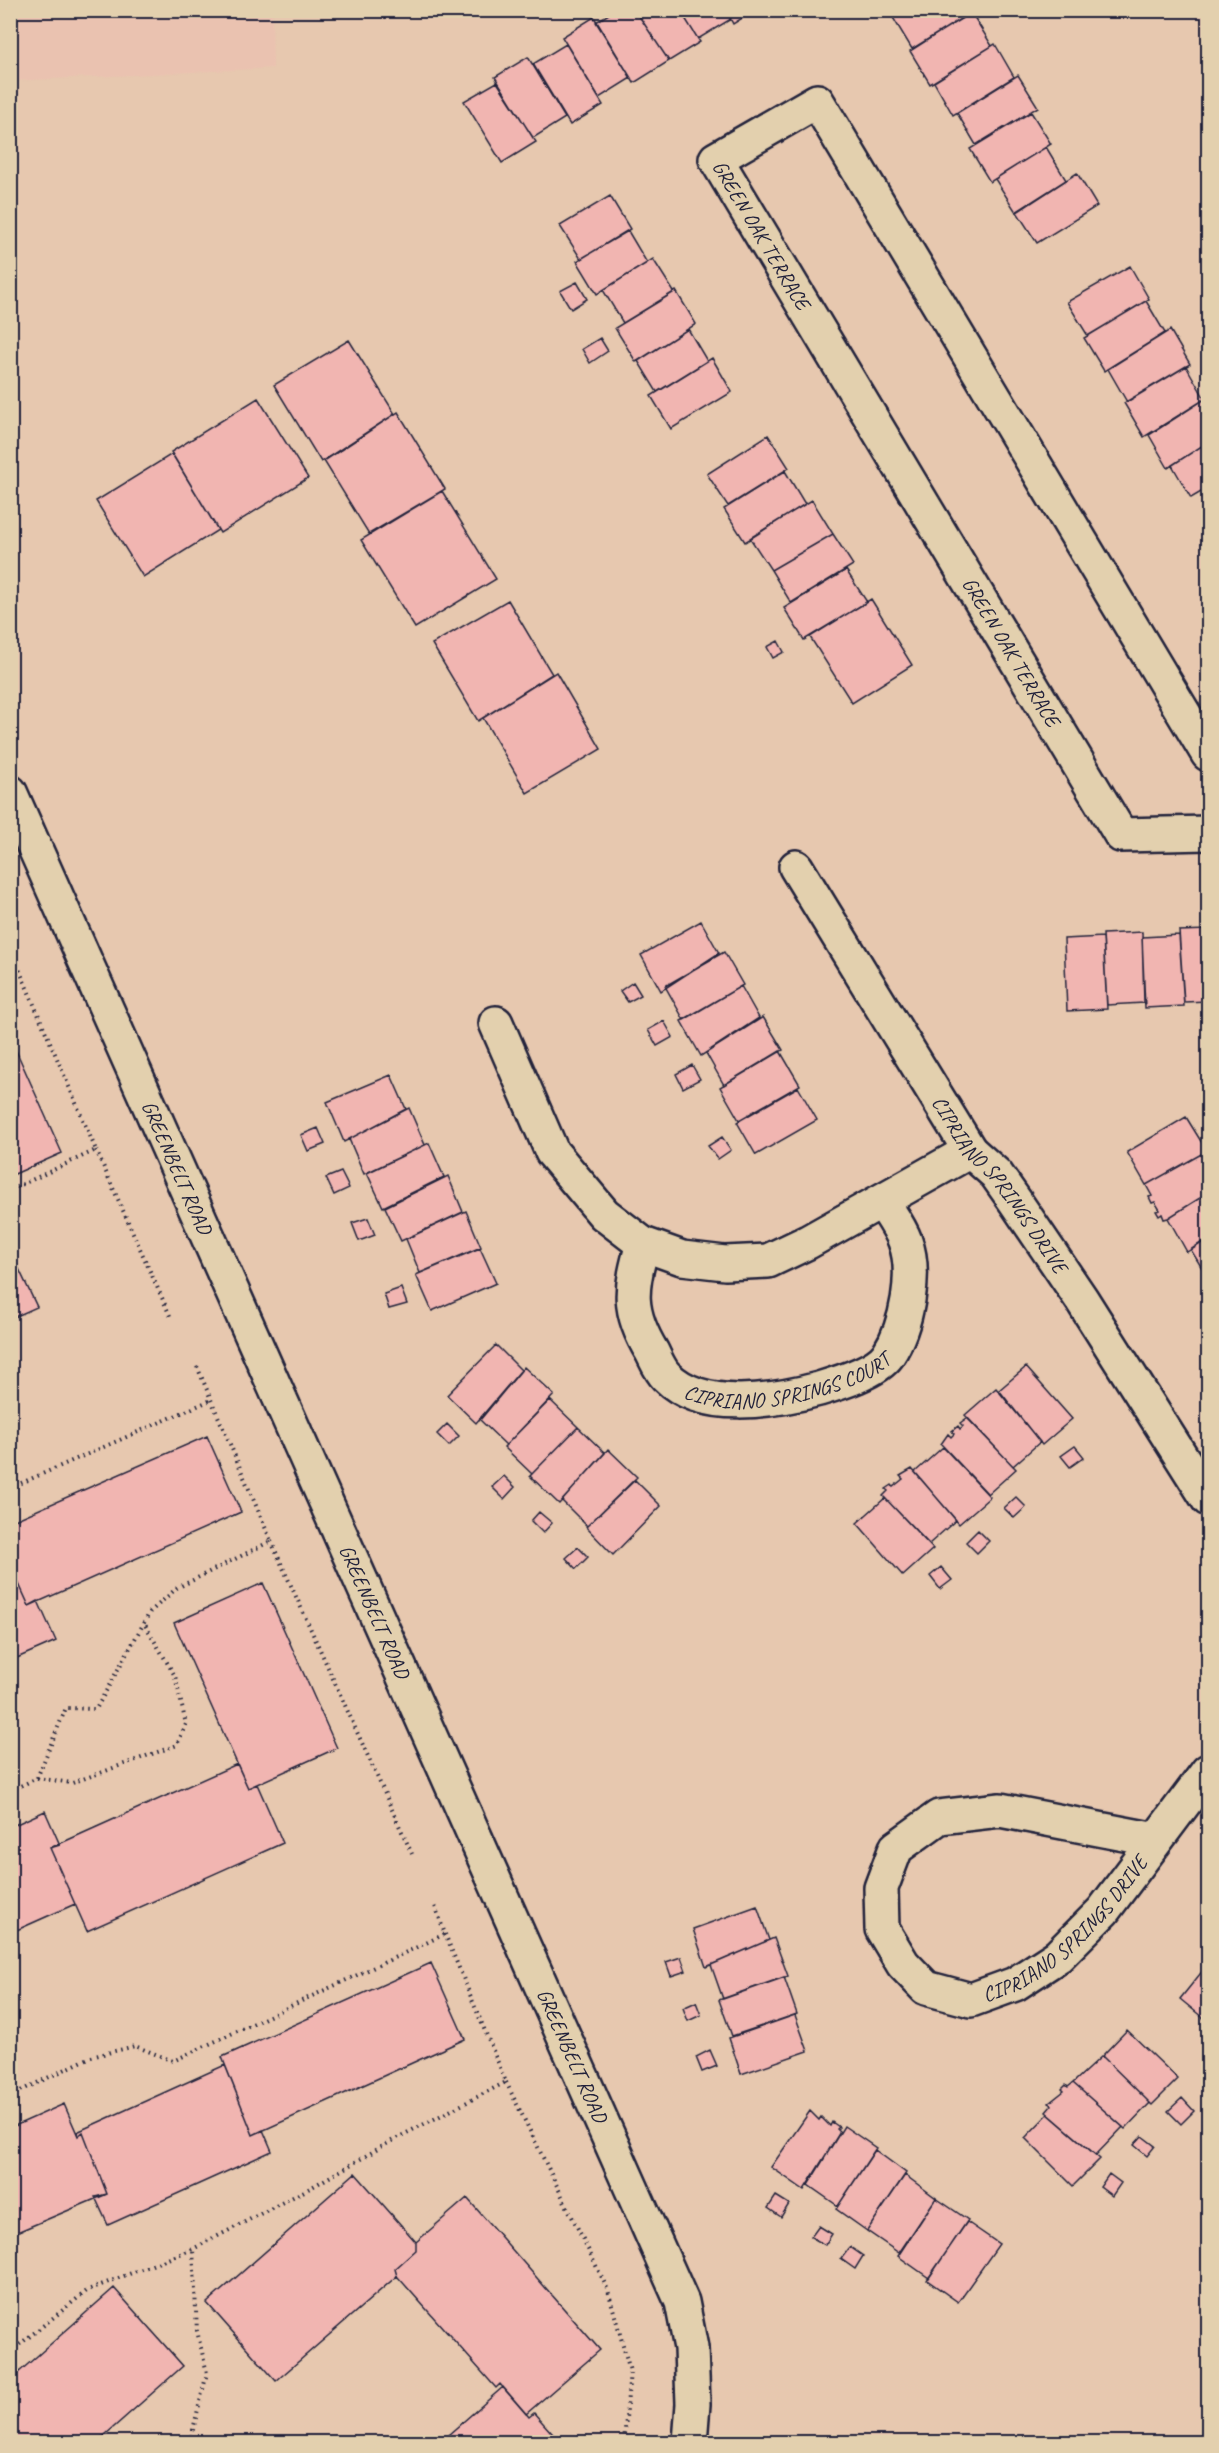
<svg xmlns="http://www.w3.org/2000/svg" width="1219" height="2453" font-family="Caveat,sans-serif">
<rect width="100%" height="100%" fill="#e7c8af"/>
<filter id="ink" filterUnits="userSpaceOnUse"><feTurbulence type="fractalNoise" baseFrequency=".0167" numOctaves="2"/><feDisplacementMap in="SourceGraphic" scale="12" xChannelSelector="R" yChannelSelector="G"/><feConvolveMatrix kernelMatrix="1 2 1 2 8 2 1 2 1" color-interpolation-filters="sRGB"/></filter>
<g filter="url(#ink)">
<path fill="#eac2b0" d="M 11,10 L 272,11 L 273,68 L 11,81 Z"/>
<path fill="#f1b5b1" stroke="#22223b" stroke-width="1.5" d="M 615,10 L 635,10 L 669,61 L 634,83 L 596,22 Z
M 635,10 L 680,10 L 700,42 L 669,61 Z
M 680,10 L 726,10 L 731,19 L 698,39 Z
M 726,10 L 755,10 L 733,24 Z
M 901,10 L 973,10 L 974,11 L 912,49 L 892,16 Z
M 971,12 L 992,46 L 930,84 L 910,51 Z
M 594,17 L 631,78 L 599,98 L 562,37 Z
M 566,44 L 603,105 L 570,125 L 533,64 Z
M 995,44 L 1014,77 L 953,115 L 934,82 Z
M 528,57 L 565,118 L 533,138 L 495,77 Z
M 1018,75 L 1038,107 L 976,145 L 957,113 Z
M 497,82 L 536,142 L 502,163 L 464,101 Z
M 1031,112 L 1051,144 L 990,182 L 970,149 Z
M 1046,147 L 1066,180 L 1016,212 L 995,179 Z
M 1077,173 L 1097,206 L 1037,243 L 1017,212 Z
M 610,196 L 630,229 L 581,259 L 560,226 Z
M 628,231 L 647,263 L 597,294 L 577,261 Z
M 653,259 L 674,292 L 623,323 L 603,290 Z
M 1130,266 L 1149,299 L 1088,336 L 1067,302 Z
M 577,282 L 587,299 L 571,309 L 560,291 Z
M 676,291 L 696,324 L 636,362 L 615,328 Z
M 1146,301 L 1165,333 L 1104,371 L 1084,338 Z
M 688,329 L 707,361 L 657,392 L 638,361 Z
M 1170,330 L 1190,364 L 1127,402 L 1108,369 Z
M 600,338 L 608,351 L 590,363 L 582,349 Z
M 349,340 L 395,414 L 321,462 L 274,385 Z
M 712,358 L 732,392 L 671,429 L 651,396 Z
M 1186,366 L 1205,399 L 1144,437 L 1124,403 Z
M 1208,397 L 1208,442 L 1168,468 L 1149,435 Z
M 258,398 L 308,478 L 220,533 L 171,452 Z
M 398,412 L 445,489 L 369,534 L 324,461 Z
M 768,435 L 789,468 L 728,506 L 707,474 Z
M 1208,442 L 1208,488 L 1191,498 L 1172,465 Z
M 172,454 L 218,530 L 143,577 L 96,501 Z
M 785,471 L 805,504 L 745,542 L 724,509 Z
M 442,491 L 496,579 L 415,628 L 361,540 Z
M 812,500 L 833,534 L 771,570 L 750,538 Z
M 833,534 L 853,565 L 791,603 L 771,570 Z
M 846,570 L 867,602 L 804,640 L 784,608 Z
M 871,599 L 912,665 L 852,703 L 810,637 Z
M 508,600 L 552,674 L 478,721 L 432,644 Z
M 778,641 L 784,652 L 773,658 L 767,647 Z
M 556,672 L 601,749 L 527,793 L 483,718 Z
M 701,921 L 719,953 L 661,991 L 641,955 Z
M 1208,930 L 1208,1001 L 1184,1002 L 1179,931 Z
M 1142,932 L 1144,1003 L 1107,1005 L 1103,934 Z
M 1179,935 L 1184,1006 L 1145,1008 L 1142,937 Z
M 1103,937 L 1107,1009 L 1067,1011 L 1064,939 Z
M 724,952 L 743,985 L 684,1020 L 665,986 Z
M 633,982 L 641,995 L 628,1002 L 620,991 Z
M 741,986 L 759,1018 L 701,1056 L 681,1021 Z
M 763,1017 L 783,1050 L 724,1085 L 706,1053 Z
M 664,1021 L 673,1037 L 657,1046 L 648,1030 Z
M 10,1037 L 62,1153 L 10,1176 Z
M 780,1051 L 800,1085 L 739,1120 L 720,1087 Z
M 692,1065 L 700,1079 L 683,1088 L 676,1074 Z
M 391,1075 L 406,1109 L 344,1142 L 327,1102 Z
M 798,1087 L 817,1120 L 756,1155 L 737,1122 Z
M 409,1108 L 425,1145 L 364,1174 L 349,1139 Z
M 1186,1117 L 1207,1151 L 1146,1185 L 1127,1152 Z
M 318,1128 L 325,1144 L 308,1151 L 301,1135 Z
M 722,1137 L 731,1150 L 718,1159 L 708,1146 Z
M 429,1143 L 444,1177 L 383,1207 L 367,1173 Z
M 1203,1153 L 1208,1162 L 1208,1193 L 1168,1218 L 1164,1219 L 1162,1214 L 1159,1216 L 1156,1211 L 1160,1210 L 1155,1202 L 1152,1203 L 1149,1197 L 1152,1196 L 1146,1185 Z
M 341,1172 L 349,1188 L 334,1195 L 326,1178 Z
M 448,1176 L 463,1212 L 401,1241 L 385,1207 Z
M 1208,1193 L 1208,1238 L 1187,1252 L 1168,1218 Z
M 466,1211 L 481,1247 L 420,1273 L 406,1239 Z
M 368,1218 L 375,1235 L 359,1241 L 352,1223 Z
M 1208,1239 L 1208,1278 L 1191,1250 Z
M 480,1248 L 496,1283 L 432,1311 L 416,1275 Z
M 10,1250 L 37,1307 L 10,1319 Z
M 401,1288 L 407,1304 L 389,1309 L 384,1294 Z
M 496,1345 L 521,1370 L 476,1423 L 447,1395 Z
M 524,1367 L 554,1395 L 506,1445 L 480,1420 Z
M 1026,1367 L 1072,1419 L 1042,1445 L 999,1390 Z
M 996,1388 L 1040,1442 L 1013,1466 L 965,1415 Z
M 550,1400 L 578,1427 L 532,1474 L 504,1447 Z
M 967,1418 L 1016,1469 L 988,1494 L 941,1444 L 948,1434 L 951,1437 L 954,1434 L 952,1431 L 958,1426 L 960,1429 L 963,1426 L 960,1423 Z
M 447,1424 L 459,1436 L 449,1446 L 437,1434 Z
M 578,1427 L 605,1453 L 559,1504 L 530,1476 Z
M 207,1436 L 241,1512 L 29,1606 L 10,1564 L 10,1522 Z
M 1075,1446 L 1084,1457 L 1070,1467 L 1061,1456 Z
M 943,1447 L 990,1497 L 959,1524 L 915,1472 Z
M 608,1449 L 637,1477 L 587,1526 L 562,1501 Z
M 912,1469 L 956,1520 L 929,1544 L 883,1496 L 888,1491 L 886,1489 L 892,1485 L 893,1487 L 903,1479 L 900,1476 Z
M 504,1476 L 515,1487 L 504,1499 L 492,1487 Z
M 635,1480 L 661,1506 L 613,1555 L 586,1527 Z
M 1016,1497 L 1026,1507 L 1014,1518 L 1004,1508 Z
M 885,1498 L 933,1549 L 903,1576 L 857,1523 Z
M 539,1512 L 552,1523 L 543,1533 L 531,1521 Z
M 978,1530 L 989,1541 L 977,1553 L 966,1542 Z
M 578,1547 L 588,1557 L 576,1569 L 566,1558 Z
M 10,1564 L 29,1606 L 38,1601 L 56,1641 L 10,1661 Z
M 941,1567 L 952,1580 L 940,1589 L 930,1576 Z
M 263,1583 L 337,1748 L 248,1788 L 174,1623 Z
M 237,1764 L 248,1788 L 257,1784 L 283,1843 L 87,1931 L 50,1848 Z
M 45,1811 L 60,1845 L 50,1848 L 75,1904 L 10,1933 L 10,1827 Z
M 757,1906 L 769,1940 L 706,1967 L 693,1929 Z
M 774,1938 L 788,1976 L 723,1999 L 711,1965 Z
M 681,1957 L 686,1971 L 671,1976 L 666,1962 Z
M 431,1963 L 465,2039 L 253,2135 L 222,2057 Z
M 1204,1969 L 1208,1973 L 1208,2022 L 1180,1999 Z
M 784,1977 L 797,2014 L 732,2036 L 719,2000 Z
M 696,2002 L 701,2015 L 688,2021 L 683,2008 Z
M 795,2015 L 808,2051 L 741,2074 L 729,2038 Z
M 1127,2030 L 1178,2079 L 1152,2105 L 1102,2056 Z
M 710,2050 L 717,2066 L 702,2072 L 696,2057 Z
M 1102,2056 L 1150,2103 L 1125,2129 L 1073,2083 Z
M 225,2065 L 253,2135 L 263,2130 L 272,2151 L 108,2225 L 95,2197 L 107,2194 L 83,2132 L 78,2136 L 77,2132 Z
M 1073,2083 L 1123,2127 L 1096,2155 L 1046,2112 L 1052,2105 L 1049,2103 L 1064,2091 L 1062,2089 L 1066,2085 L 1068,2087 Z
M 1182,2098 L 1194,2111 L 1181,2124 L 1168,2111 Z
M 64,2104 L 78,2136 L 83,2132 L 107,2194 L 10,2235 L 10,2128 Z
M 810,2111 L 819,2120 L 821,2117 L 830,2126 L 832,2122 L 839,2127 L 837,2129 L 840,2132 L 804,2190 L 771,2167 Z
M 1048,2114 L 1100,2159 L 1073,2186 L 1025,2138 Z
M 844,2126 L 876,2148 L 838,2206 L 808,2185 Z
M 1142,2136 L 1155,2146 L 1147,2156 L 1134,2145 Z
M 875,2150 L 906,2173 L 867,2231 L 836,2209 Z
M 355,2173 L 416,2242 L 416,2250 L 395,2269 L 397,2276 L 276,2381 L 207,2303 Z
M 1109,2174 L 1121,2183 L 1112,2196 L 1100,2187 Z
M 905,2175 L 936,2198 L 899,2253 L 867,2231 Z
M 776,2196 L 789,2204 L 781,2217 L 768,2208 Z
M 467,2198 L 600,2350 L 526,2414 L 500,2384 L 496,2388 L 397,2276 L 395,2269 L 416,2250 L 416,2242 Z
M 936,2198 L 968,2220 L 929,2278 L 898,2256 Z
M 967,2222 L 999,2244 L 958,2302 L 927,2280 Z
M 819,2226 L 832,2234 L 825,2245 L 811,2237 Z
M 850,2247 L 863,2256 L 855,2269 L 841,2259 Z
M 114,2288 L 183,2366 L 97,2442 L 10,2442 L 10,2380 Z
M 503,2387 L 529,2417 L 534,2413 L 560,2442 L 440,2442 Z"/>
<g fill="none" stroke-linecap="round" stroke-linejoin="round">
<defs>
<g id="minor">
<path id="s1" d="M 1208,754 L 817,101 L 716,159 L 1121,835 L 1208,833"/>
<path id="s2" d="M 10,792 L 682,2302 L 691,2348 L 693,2404 L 690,2442"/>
<path id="s3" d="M 796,867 L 970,1151 L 996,1174 L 1015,1201 L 1082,1300 L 1208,1499"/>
<path id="s4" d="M 496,1023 L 552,1152 L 604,1214 L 643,1244 C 630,1288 627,1311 652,1352 C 656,1360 660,1370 666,1376 C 702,1413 774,1401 819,1389 C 839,1383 876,1372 888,1355 C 907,1326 917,1273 905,1241 C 900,1227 890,1214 882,1201"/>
<path d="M 643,1244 L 682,1258 L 725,1263 L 768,1261 L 808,1242 L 970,1151"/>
<path id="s5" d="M 1156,1840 L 1000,1810 L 939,1817 L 896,1848 L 881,1888 L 882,1929 L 903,1964 L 926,1988 L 971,2000 L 1015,1984 L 1058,1956 L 1103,1911 L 1208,1771"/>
</g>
</defs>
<use href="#minor" stroke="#22223b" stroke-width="38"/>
<path stroke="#22223b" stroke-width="4" stroke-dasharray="1.5 4.5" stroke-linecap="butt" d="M 10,948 L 96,1150 L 10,1190
M 96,1150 L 171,1318
M 10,1488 L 211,1400
M 271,1541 L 412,1854
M 37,1778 L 72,1783 L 177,1745 L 186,1724 L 175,1676 L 144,1623
M 10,1791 L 37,1778 L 66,1708 L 96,1709 L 150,1612 L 177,1588 L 271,1541 L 196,1364
M 506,2082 L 608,2290 L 630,2371 L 624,2442
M 10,2096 L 91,2057 L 135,2046 L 173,2061 L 445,1934 L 434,1903
M 10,2352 L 88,2290 L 193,2249 L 312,2187 L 397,2138 L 506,2082 L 445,1934
M 190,2442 L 207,2373 L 197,2331 L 193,2249"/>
<use href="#minor" stroke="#e3d0ae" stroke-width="33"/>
</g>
</g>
<g text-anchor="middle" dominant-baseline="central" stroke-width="5" stroke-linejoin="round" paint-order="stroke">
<g font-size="21" fill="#22223b" stroke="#e3d0ae">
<text stroke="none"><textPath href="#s1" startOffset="966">GREEN OAK TERRACE</textPath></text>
<text stroke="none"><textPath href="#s1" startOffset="1452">GREEN OAK TERRACE</textPath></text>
<text stroke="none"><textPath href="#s2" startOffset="411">GREENBELT ROAD</textPath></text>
<text stroke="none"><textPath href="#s3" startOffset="378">CIPRIANO SPRINGS DRIVE</textPath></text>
<text stroke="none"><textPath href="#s4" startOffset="542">CIPRIANO SPRINGS COURT</textPath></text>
<text stroke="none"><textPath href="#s2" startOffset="897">GREENBELT ROAD</textPath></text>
<text stroke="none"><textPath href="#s5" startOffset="598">CIPRIANO SPRINGS DRIVE</textPath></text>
<text stroke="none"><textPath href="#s2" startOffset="1383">GREENBELT ROAD</textPath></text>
</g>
</g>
<rect width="1219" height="2453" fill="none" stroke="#e3d0ae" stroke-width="36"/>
<rect x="18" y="18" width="1183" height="2417" fill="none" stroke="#22223b" stroke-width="2" filter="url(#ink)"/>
</svg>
